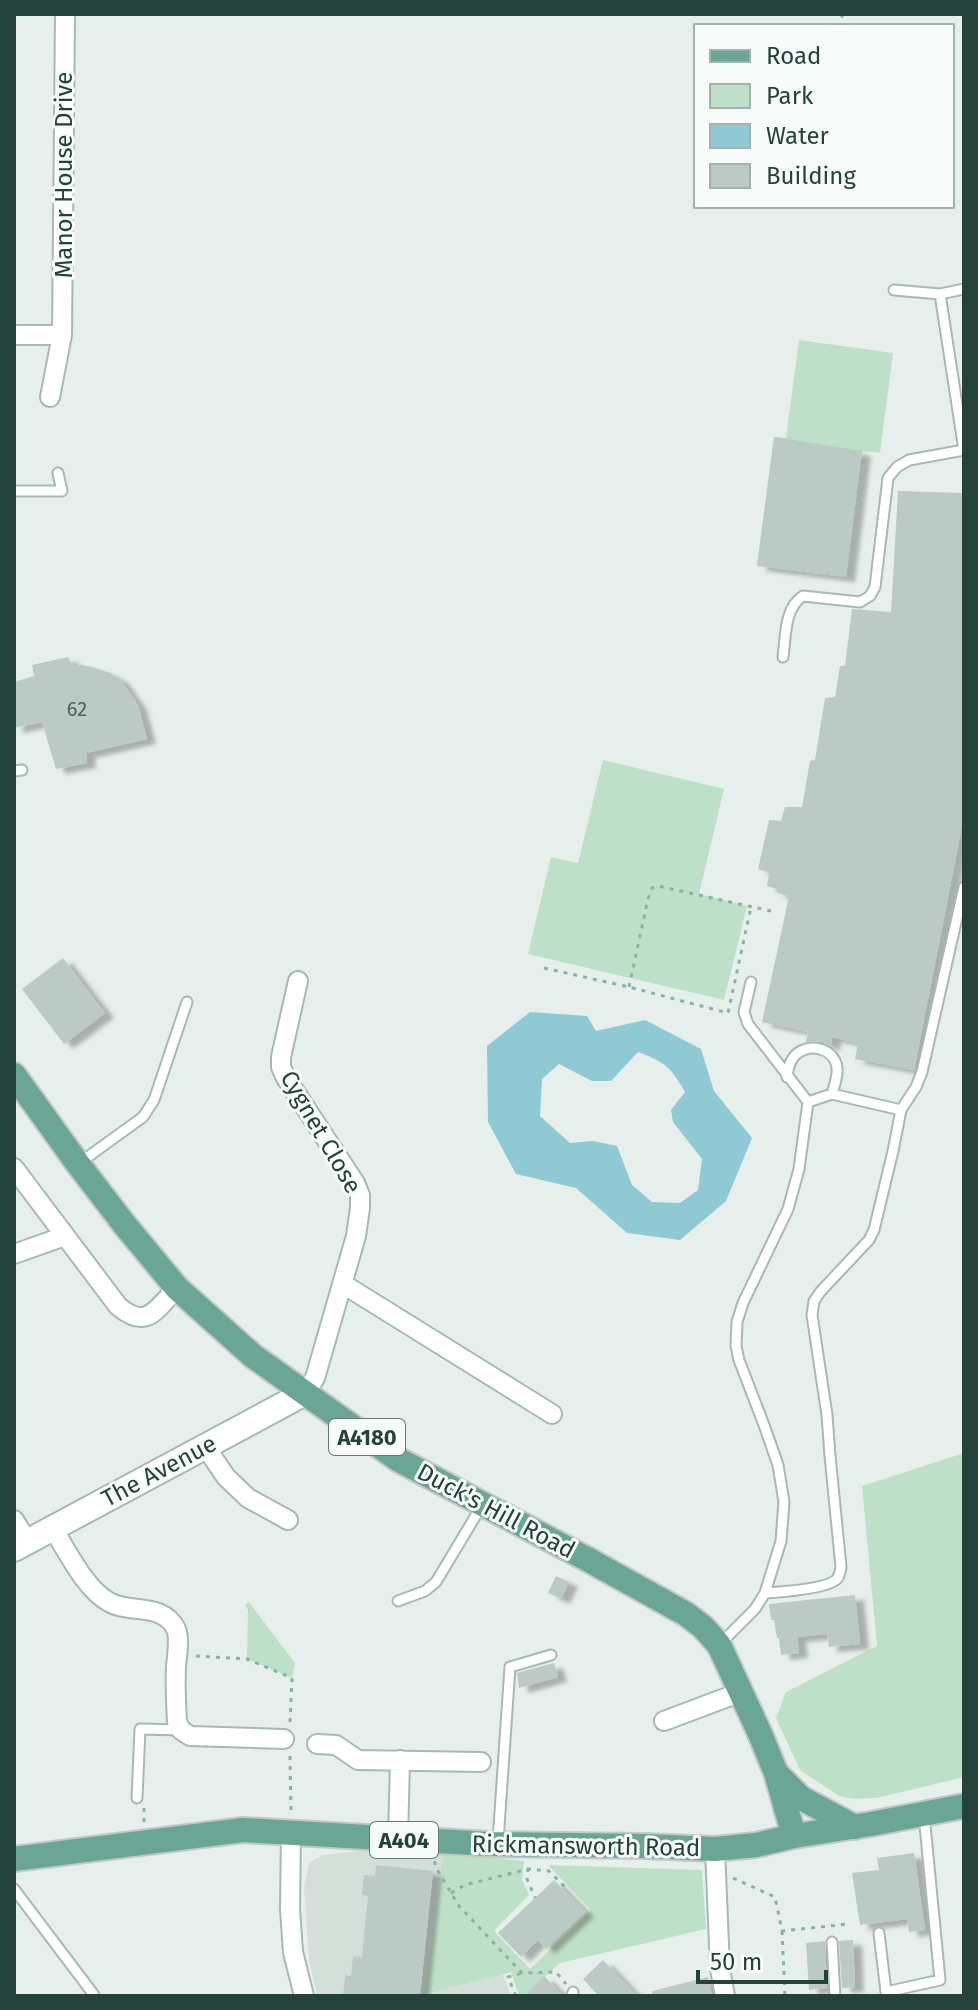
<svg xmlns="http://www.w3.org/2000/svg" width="978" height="2010" font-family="'Fira Sans',sans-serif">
<defs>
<filter id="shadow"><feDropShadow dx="9" dy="5" stdDeviation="2" flood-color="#0004"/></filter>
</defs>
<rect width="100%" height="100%" fill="#e6efeb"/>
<path fill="#d4dfda" d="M 366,1850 L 443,1853 L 426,1995 L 503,1974 L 511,1996 L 317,1996 L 309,1959 L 304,1887 L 309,1863 L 323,1855 Z"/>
<path fill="#bfe0c8" d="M 799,340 L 893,353 L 880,453 L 862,451 L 846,577 L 757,566 L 774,437 L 786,438 Z
M 603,760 L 724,789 L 699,894 L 747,906 L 724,1000 L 528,954 L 551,857 L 578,863 Z
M 964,1453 L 964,1777 L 877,1798 L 853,1799 L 839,1796 L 800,1770 L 776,1718 L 786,1692 L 877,1646 L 862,1486 Z
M 249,1602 L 295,1663 L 292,1678 L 247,1659 L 248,1610 L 245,1605 Z
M 443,1853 L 524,1861 L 522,1880 L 529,1895 L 494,1931 L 530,1969 L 591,1910 L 548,1865 L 702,1870 L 706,1929 L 560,1963 L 524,1996 L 519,1996 L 511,1972 L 425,1995 Z"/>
<path fill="#8ec9d4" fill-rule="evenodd" d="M 530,1012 L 587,1016 L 596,1031 L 645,1020 L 701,1049 L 714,1091 L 752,1138 L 726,1201 L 680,1240 L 627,1233 L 576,1188 L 516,1174 L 488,1122 L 487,1046 ZM 638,1052 C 665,1062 671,1067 685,1092 L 671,1110 L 673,1122 L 702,1159 L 698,1190 L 680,1203 L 652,1202 L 632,1185 L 617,1146 L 593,1141 L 570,1143 L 540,1116 L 542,1079 L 559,1064 L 592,1081 L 611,1081 Z"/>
<path fill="#bbcac4" filter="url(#shadow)" d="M 774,437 L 862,451 L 846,577 L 757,566 Z
M 898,491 L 964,493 L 964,803 L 960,836 L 914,1070 L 855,1059 L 858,1043 L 832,1037 L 831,1046 L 820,1041 L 806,1042 L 808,1032 L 762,1022 L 789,896 L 777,893 L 777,889 L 767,886 L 769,873 L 758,869 L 769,820 L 781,821 L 785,807 L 802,807 L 810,761 L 815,760 L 825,698 L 835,697 L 840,666 L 845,666 L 852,609 L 891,612 Z
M 68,657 L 73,666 L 82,665 L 92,667 L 110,673 L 120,679 L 138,705 L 147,739 L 86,753 L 87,763 L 56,769 L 42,722 L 14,728 L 14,682 L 34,676 L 32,665 Z
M 63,958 L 105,1013 L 64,1044 L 22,989 Z
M 556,1576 L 569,1582 L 561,1599 L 548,1593 Z
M 855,1595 L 860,1644 L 829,1647 L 827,1634 L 797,1637 L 799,1653 L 781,1655 L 779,1638 L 777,1638 L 774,1620 L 771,1620 L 769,1604 Z
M 554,1663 L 558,1677 L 519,1688 L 517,1673 Z
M 914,1853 L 925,1930 L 909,1932 L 907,1919 L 860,1925 L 852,1873 L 879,1870 L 877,1858 Z
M 376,1865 L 433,1871 L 420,1996 L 343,1996 L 345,1975 L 351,1976 L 353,1956 L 362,1957 L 368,1896 L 362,1895 L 364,1875 L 375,1876 Z
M 554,1880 L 585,1912 L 546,1949 L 538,1940 L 521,1957 L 498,1933 Z
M 853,1940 L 855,1987 L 842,1988 L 839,1941 Z
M 825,1941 L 827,1988 L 809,1990 L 806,1943 Z
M 603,1960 L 637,1996 L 599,1996 L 583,1979 Z
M 544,1976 L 563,1996 L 524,1996 Z
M 708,1977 L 712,1996 L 653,1996 L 652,1991 Z"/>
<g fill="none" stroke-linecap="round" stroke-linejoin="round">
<defs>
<path id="service" d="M 894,290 L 940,294 L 964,289
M 940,294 L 964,450
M 14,491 L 62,491 L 58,473
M 783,657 C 786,636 784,608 803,596 L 860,602 L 870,596 L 875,587 L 888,478 L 897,467 L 909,460 L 964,450
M 14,771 L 22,770
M 787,1077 C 788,1070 789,1063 793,1058 C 805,1041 835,1047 837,1068 C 838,1077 834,1086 832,1094
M 808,1102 L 832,1094 L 901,1110
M 78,1164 L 143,1117 L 154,1100 L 187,1002
M 765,1593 C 781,1592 827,1589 837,1579 C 840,1575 840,1572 841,1567 L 830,1456 L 827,1415 L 812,1315 L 814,1301 L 821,1291 L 869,1240 L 874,1230 L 893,1151 L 901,1110 L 916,1087 L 922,1072 L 964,887
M 398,1601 L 425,1591 L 436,1582 L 481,1507
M 719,1645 L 755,1609 L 765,1593 L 781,1541 L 784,1502 L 778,1465 L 764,1425 L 739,1360 L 736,1346 L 737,1322 L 743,1303 L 788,1209 L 799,1169 L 808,1102 L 748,1024 L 744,1012 L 751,982
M 137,1798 L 140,1729 L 181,1730
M 498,1841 L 510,1667 L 551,1655
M 14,1889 L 94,1995
M 879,1933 L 886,1992 L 940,1980 L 924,1815
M 832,1942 L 835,1996
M 572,1996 L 573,1992"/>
<path id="minor" d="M 14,335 L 62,335
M 50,397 L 62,335 L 65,14
M 298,981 L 281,1057 L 281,1067 L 286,1078 L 355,1183 L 360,1195 L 360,1208 L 356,1236 L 315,1378 L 305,1393
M 14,1168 L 118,1306 C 147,1331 156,1309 177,1288
M 14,1254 L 65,1236
M 343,1284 L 552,1414
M 205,1446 L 226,1477 L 248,1498 L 288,1520
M 14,1520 L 28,1542
M 53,1529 C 68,1552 85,1589 109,1602 C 129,1614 163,1602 176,1629 C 180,1639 177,1655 176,1666 C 175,1685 176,1703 177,1722 L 181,1730 L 190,1736 L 284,1739
M 664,1721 L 741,1692
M 317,1744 L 336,1745 L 358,1760 L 481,1762
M 291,1832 L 290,1909 L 293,1952 L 304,1996
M 398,1840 L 400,1760
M 715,1849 L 720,1969 L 725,1996"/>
<path id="tertiary" d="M 14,1549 L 305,1393"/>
<path id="primary" d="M 14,1075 L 78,1164 L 124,1224 L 177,1288 L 253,1356 L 399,1460 L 587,1559 L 686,1614 L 703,1627 L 719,1645 L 761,1736 L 776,1773 L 794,1836
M 778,1775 L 801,1798 L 855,1827
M 14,1859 L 243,1830 L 490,1844 L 645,1846 L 715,1849 L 756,1845 L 794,1836 L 871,1824 L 964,1806"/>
</defs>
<use href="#service" stroke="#a8b8b2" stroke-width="13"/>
<use href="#minor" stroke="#a8b8b2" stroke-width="22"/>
<use href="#tertiary" stroke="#a8b8b2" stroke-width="28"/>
<use href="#primary" stroke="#c2cac8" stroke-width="28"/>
<path stroke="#86b3a5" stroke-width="3" stroke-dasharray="4 6" stroke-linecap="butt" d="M 841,14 L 846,26
M 544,968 L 629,987 L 728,1013 L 751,907
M 629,987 L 648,899 L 652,888 L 658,886 L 771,911
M 196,1656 L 247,1659 L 292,1678 L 290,1723
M 290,1756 L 291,1812
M 144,1808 L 144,1824
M 435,1861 L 435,1866 L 459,1906 L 522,1973 L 556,1972 L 566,1984
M 528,1868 L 527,1879 L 535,1898
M 733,1878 L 775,1897 L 782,1931 L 848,1924
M 451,1893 L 465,1885 L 528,1869 L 549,1871 L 567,1889
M 782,1931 L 785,1996
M 516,1996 L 508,1977 L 522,1973"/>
<use href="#service" stroke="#fff" stroke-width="9"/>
<use href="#minor" stroke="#fff" stroke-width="18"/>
<use href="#tertiary" stroke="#fff" stroke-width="24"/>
<use href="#primary" stroke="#6aa596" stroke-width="24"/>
</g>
<g text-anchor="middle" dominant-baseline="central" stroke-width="6" stroke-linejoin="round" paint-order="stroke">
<g font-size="20" fill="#4a645c">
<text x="77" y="709">62</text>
</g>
<g fill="#f7fbf9" stroke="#637a73" stroke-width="2">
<rect x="329" y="1419" width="76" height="36" rx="6"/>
<rect x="370" y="1822" width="68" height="36" rx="6"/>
</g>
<g font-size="22" font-weight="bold" fill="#24423a">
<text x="367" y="1437">A4180</text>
<text x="404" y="1840">A404</text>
</g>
<g font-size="24" fill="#24423a" stroke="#f7fbf9">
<text transform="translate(64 175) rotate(-90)">Manor House Drive</text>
<text transform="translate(321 1132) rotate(60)">Cygnet Close</text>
<text transform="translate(159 1471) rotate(-28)">The Avenue</text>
<text transform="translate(496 1511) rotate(28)">Duck's Hill Road</text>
<text transform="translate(586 1846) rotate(1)">Rickmansworth Road</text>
</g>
</g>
<rect width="978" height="2010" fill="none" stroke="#24423a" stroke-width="32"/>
<rect x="694" y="24" width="260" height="184" fill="#f7fbf9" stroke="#a3b1ad" stroke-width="2"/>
<rect x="710" y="50" width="40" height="12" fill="#6aa596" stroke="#a3b1ad" stroke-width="2"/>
<text x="766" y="64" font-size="24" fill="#24423a">Road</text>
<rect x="710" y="84" width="40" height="24" fill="#bfe0c8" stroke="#a3b1ad" stroke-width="2"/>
<text x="766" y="104" font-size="24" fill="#24423a">Park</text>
<rect x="710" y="124" width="40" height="24" fill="#8ec9d4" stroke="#a3b1ad" stroke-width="2"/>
<text x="766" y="144" font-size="24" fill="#24423a">Water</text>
<rect x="710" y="164" width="40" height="24" fill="#bbcac4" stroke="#a3b1ad" stroke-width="2"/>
<text x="766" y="184" font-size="24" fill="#24423a">Building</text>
<path d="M698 1970v12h128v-12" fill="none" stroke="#24423a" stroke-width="4"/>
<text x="710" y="1970" font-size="24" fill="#24423a" stroke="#f7fbf9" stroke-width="6" paint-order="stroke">50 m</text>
</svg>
